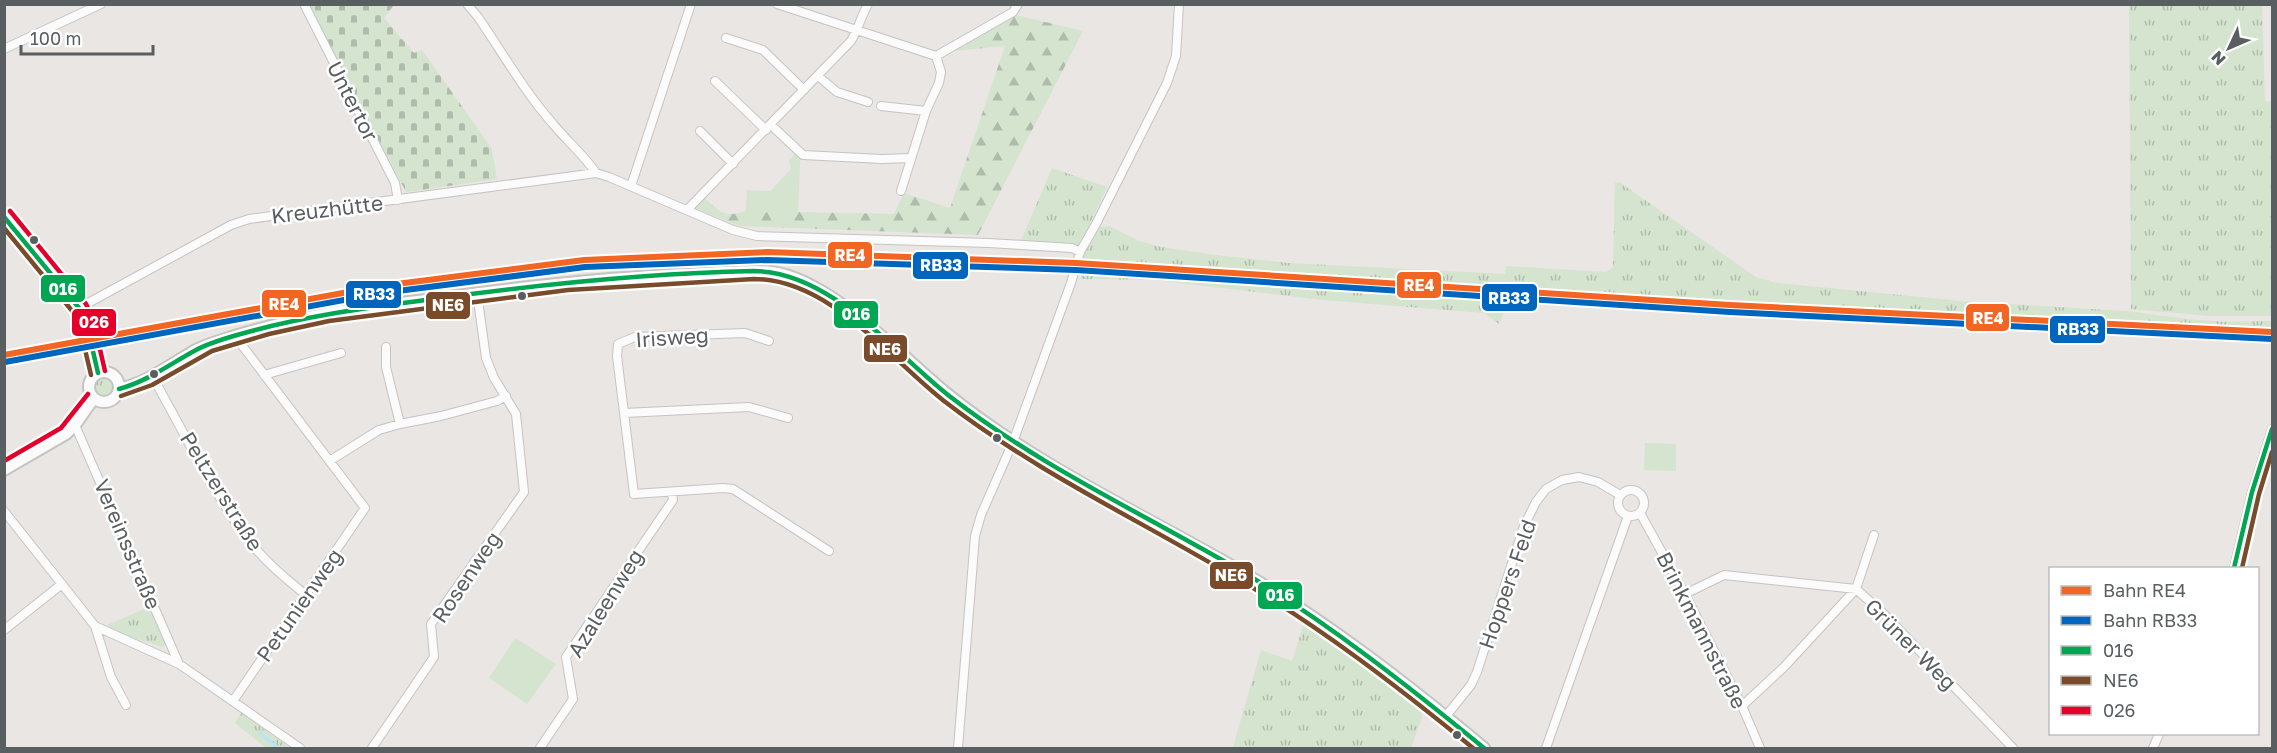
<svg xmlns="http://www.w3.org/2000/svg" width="2277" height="753" font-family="'Golos Text',sans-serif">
<defs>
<pattern id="grass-tufts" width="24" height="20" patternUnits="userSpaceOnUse" patternTransform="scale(1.5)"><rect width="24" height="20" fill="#d5e4ce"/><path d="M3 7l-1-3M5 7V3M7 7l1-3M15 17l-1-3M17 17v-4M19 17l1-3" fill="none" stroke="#b0bcab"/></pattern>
<pattern id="forest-firs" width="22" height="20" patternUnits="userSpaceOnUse" patternTransform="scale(1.5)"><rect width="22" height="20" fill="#d5e4ce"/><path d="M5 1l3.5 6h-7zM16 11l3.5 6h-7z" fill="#b0bcab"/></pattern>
<pattern id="cemetery-stones" width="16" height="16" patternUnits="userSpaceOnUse" patternTransform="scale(1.5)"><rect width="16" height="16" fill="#d5e4ce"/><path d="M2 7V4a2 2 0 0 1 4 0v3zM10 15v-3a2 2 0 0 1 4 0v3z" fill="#b0bcab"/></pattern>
</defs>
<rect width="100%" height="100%" fill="#e9e6e3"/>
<path fill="url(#grass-tufts)" d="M 2129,5 L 2262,5 L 2265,101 L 2272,102 L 2272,316 L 2208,316 L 2131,309 Z
M 1052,168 L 1107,187 L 1080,245 L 1020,243 Z
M 1619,182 L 1756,277 L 1777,283 L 1972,302 L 2127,311 L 2187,319 L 2226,322 L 2272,321 L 2272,344 L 1870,321 L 1729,315 L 1510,297 L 1499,324 L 1484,313 L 1323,300 L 1155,280 L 1081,279 L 1084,251 L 1099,227 L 1109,226 L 1139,241 L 1161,247 L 1216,255 L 1289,263 L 1505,274 L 1506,266 L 1606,272 L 1613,267 L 1615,183 Z
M95 387a9 9 0 1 1 18 0a9 9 0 1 1-18 0Z
M 149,607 L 166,644 L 163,647 L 120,634 L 107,625 Z
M 1305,620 L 1424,711 L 1411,748 L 1235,748 L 1233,747 L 1261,650 L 1292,661 Z
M 241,713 L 290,748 L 266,748 L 235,723 Z"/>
<path fill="url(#forest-firs)" d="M 1016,15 L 1083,31 L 978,235 L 739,226 L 694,208 L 704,197 C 719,212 724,218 746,211 L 894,214 L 904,193 L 950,208 L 1005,46 L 953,51 Z"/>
<path fill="url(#cemetery-stones)" d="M 308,5 L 394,5 L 384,18 L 414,53 L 422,50 L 492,149 L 497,179 L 406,192 Z"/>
<path fill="#d5e4ce" d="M 797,152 L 803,158 L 800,161 L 798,213 L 746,211 L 747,190 L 770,191 L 791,169 L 789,160 Z
M 1645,443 L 1676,444 L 1676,471 L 1644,470 Z
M 515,638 L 556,664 L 527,704 L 489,678 Z"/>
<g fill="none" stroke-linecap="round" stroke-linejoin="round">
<path stroke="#b6e5f5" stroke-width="3" d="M 260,733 L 278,748"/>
<defs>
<path id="minor" d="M 304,4 L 395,183 L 398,200
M 467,4 L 478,17 C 502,52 524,91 553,124 C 567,141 584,155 596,173 L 609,177 L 733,230 L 757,236 L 989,243 L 1072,248 L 1080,252
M 777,4 L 936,56 L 1013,12 L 1018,4
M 726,38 L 763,50 L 804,90
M 4,49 L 101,4
M 818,76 L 837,92 L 868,102
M 715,81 L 766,130
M 881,106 L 926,111
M 771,125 L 803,155 L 882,159 L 911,158
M 700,131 L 733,164
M 631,186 L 691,4
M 901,191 L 926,111 L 939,83 L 941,72 L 936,56
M 687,210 L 851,41 C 858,29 861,17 868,4
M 79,308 L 231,225 L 249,219 L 596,173
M 769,341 L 745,333 L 635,337 L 618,344 L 617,356 L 634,494 L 723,488 L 733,489 L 829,551
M 386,347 L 386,367 L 400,424
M 264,375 L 341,353
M 152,376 C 183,430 210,488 247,538 C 263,560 285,578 306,595
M 624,413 L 749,407 L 788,418
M 75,425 L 179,664
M 331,460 L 379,430 L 400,424 L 441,416 L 497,401 L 506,396
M1618 503a13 13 0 1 1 26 0a13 13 0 1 1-26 0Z
M 4,511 L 95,626 L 179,664 L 300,748
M 1640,513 L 1685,594 L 1742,706 L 1760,748
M 2234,568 L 2252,492 L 2272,429
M 1685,594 L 1724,575 L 1856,589 L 1883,613 L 2013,748
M 95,626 L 111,677 L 126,705
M 4,630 L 62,584
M 233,701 L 365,508 L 235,336
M 1742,706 L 1784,667 L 1856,589 L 1874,535
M 1446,716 L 1471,685 L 1477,672 L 1524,526 L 1536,502 L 1546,489 L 1562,480 L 1579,477 L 1598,482 L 1620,495
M 372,748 L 434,657 L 431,624 L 524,492 L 516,414 L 494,378 L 486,358 L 477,293
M 540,748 L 573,699 L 566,657 L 673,500 L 672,493
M 958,748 L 975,536 L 981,515 L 1013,442 L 1071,283 L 1080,252 L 1096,224 L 1167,83 L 1176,56 L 1179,4
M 1546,748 L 1628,516
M 2153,748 L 2159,734"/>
<path id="secondary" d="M 4,216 L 79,308 L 86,321 L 98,373
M89 387a15 15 0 1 1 30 0a15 15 0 1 1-30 0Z
M 119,389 C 147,383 170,365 194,351 C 207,344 223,340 238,335 C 276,324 318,314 358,308 C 386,304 414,302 442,298 C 498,290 553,284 610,279 C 648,276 686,274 725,272 C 740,272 756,270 771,272 C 830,279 901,356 946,393 C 1036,466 1142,514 1242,572 C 1328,623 1407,684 1484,748
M 4,470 L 66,434 L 75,425 L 94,398"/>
</defs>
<use href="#minor" stroke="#c4c4c4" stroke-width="10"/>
<use href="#secondary" stroke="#c4c4c4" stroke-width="14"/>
<use href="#minor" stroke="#fcfbfb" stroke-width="8"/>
<use href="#secondary" stroke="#fcfbfb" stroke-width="10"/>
<defs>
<path id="bus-1" d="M 4,217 L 79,308 L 86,321 L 98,373
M 119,389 C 148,381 170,364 196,350 C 213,341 233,336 252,331 C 314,314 377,307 440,298 C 544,284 649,273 754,271 C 832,272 892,351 948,395 C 1039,466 1144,514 1243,572 C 1328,623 1407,685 1484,748
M 2234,568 L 2252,492 L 2272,429"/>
<path id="bus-2" d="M 4,228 L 73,312 L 79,324 L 91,375
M 121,396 L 152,385 L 212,351 L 269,334 L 329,321 L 568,290 L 754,279 C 829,279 889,358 944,401 C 1036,472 1139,520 1238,579 C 1322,628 1398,687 1473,748
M 2242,568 L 2259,494 L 2272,452"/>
<path id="bus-3" d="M 10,211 L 86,304 L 93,319 L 105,371
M 4,461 L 61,428 L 88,394"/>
</defs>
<use href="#bus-1" stroke="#fff" stroke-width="9"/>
<use href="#bus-2" stroke="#fff" stroke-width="9"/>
<use href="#bus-3" stroke="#fff" stroke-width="9"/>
<use href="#bus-1" stroke="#00a651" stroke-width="4.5"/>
<use href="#bus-2" stroke="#7a4b2a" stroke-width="4.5"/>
<use href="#bus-3" stroke="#e4002b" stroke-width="4.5"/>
<defs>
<path id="rail-1" d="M 4,355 L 381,286 L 584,260 L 767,252 L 1076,263 L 1730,305 L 2272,332"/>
<path id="rail-2" d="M 5,362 L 382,293 L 585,267 L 767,260 L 1076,270 L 1730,312 L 2272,339"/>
</defs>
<use href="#rail-1" stroke="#fff" stroke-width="10"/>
<use href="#rail-2" stroke="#fff" stroke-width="10"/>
<use href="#rail-1" stroke="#f26522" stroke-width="6"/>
<use href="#rail-2" stroke="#0065bd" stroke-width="6"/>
</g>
<g fill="#595e61" stroke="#fff" stroke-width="2">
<circle cx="34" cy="240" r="5"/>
<circle cx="522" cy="296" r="5"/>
<circle cx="154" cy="374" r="5"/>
<circle cx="997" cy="438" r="5"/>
<circle cx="1457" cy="735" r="5"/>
</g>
<g text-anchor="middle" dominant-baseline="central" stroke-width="5" stroke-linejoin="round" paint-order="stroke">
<g font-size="21" fill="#595e61" stroke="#fff">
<text transform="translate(353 101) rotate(63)">Untertor</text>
<text transform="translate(327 209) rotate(-7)">Kreuzhütte</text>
<text transform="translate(672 337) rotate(-4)">Irisweg</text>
<text transform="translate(222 491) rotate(58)">Peltzerstraße</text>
<text transform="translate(128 544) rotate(67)">Vereinsstraße</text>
<text transform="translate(466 577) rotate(-56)">Rosenweg</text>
<text transform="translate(1507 584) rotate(-71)">Hoppers Feld</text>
<text transform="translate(605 603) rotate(-58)">Azaleenweg</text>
<text transform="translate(299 605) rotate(-55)">Petunienweg</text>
<text transform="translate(1702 630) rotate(63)">Brinkmannstraße</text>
<text transform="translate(1911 644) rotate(45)">Grüner Weg</text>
</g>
</g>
<g stroke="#fff" stroke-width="2">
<rect x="827" y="241" width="46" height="28" rx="6" fill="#f26522"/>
<rect x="912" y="251" width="57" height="29" rx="6" fill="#0065bd"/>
<rect x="1396" y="271" width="46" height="28" rx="6" fill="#f26522"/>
<rect x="40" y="274" width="46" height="29" rx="6" fill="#00a651"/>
<rect x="345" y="280" width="57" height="29" rx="6" fill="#0065bd"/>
<rect x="1481" y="283" width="57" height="29" rx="6" fill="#0065bd"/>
<rect x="261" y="289" width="46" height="29" rx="6" fill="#f26522"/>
<rect x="425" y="291" width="46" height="29" rx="6" fill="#7a4b2a"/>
<rect x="833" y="300" width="46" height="29" rx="6" fill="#00a651"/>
<rect x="1965" y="303" width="45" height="29" rx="6" fill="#f26522"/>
<rect x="71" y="308" width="46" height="29" rx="6" fill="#e4002b"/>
<rect x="2049" y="315" width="57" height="29" rx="6" fill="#0065bd"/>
<rect x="863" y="334" width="45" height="29" rx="6" fill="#7a4b2a"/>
<rect x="1209" y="561" width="45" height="29" rx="6" fill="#7a4b2a"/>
<rect x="1257" y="581" width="46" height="29" rx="6" fill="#00a651"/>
</g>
<g font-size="16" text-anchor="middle" font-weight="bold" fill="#fff">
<text x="850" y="261">RE4</text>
<text x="941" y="271">RB33</text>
<text x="1419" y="291">RE4</text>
<text x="63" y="295">016</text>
<text x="374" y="300">RB33</text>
<text x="1509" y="304">RB33</text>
<text x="284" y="310">RE4</text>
<text x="448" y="311">NE6</text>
<text x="856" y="320">016</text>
<text x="1988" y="324">RE4</text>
<text x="94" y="328">026</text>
<text x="2078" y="335">RB33</text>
<text x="885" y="355">NE6</text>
<text x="1231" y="581">NE6</text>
<text x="1280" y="601">016</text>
</g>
<rect width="2277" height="753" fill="none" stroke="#595e61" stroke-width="12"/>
<rect x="2049" y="567" width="210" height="168" fill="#ffffff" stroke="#bdbfc0" stroke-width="1.5"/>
<rect x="2061" y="586" width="30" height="9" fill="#f26522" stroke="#bdbfc0" stroke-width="1.5"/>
<text x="2103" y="597" font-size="18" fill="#595e61">Bahn RE4</text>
<rect x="2061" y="616" width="30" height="9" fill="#0065bd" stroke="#bdbfc0" stroke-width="1.5"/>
<text x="2103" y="627" font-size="18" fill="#595e61">Bahn RB33</text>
<rect x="2061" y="646" width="30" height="9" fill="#00a651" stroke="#bdbfc0" stroke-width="1.5"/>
<text x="2103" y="657" font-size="18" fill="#595e61">016</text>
<rect x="2061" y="676" width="30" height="9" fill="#7a4b2a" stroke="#bdbfc0" stroke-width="1.5"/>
<text x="2103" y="687" font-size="18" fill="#595e61">NE6</text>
<rect x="2061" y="706" width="30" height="9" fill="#e4002b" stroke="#bdbfc0" stroke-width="1.5"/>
<text x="2103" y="717" font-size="18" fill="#595e61">026</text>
<g transform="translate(2229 48) rotate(226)" stroke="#ffffff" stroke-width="4.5" paint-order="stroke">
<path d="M0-4.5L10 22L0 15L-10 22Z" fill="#595e61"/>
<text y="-9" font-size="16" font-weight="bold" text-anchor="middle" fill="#595e61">N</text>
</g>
<path d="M21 45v9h132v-9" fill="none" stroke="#595e61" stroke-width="3"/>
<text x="30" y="45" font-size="18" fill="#595e61" stroke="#ffffff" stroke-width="4.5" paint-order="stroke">100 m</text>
</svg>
